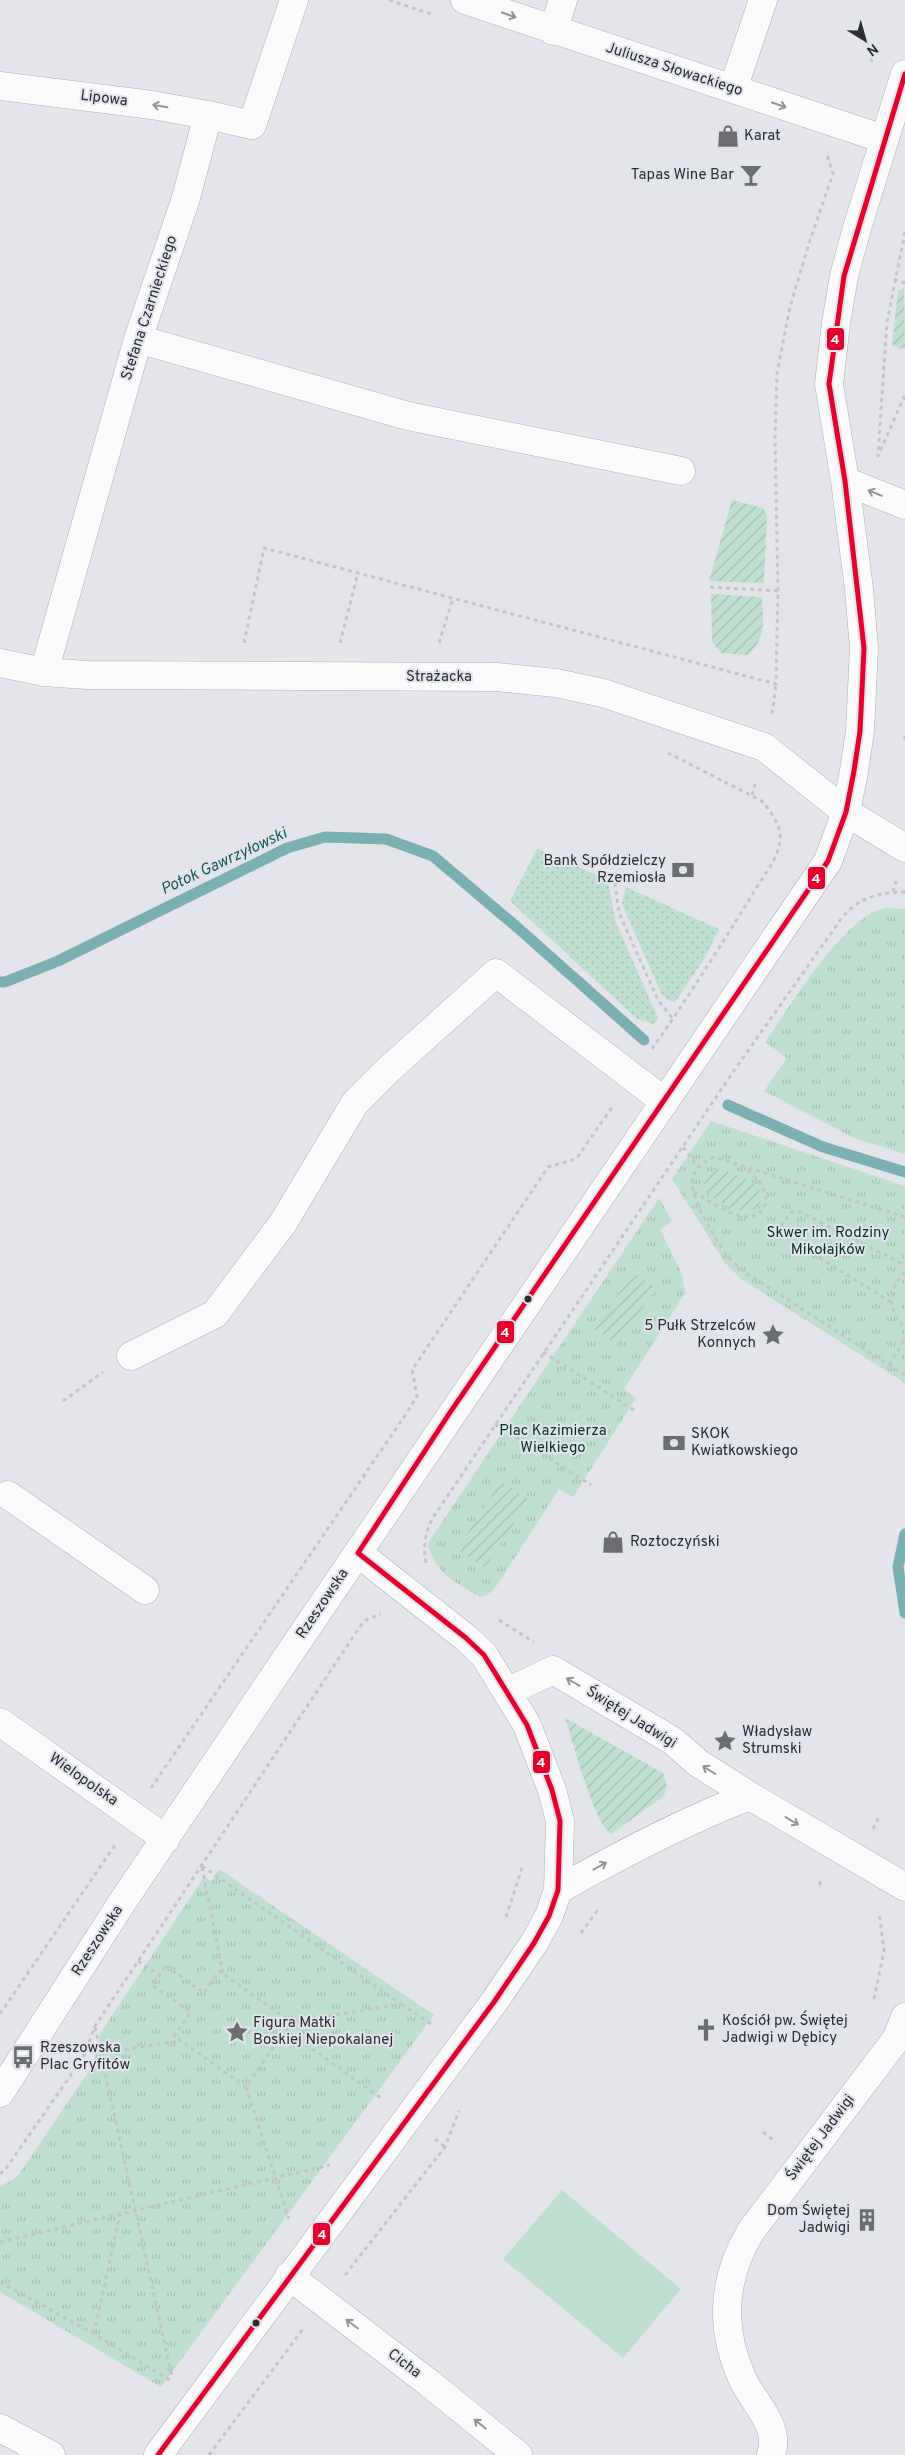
<svg xmlns="http://www.w3.org/2000/svg" width="905" height="2455" font-family="Overpass,sans-serif">
<defs>
<pattern id="grass-dots" width="8" height="8" patternUnits="userSpaceOnUse" patternTransform="scale(1.25)"><rect width="8" height="8" fill="#bfdfd0"/><path d="M2 2h.1M6 6h.1" fill="none" stroke="#a4c0b3" stroke-width="1.8" stroke-linecap="round"/></pattern>
<pattern id="park-tufts" width="24" height="20" patternUnits="userSpaceOnUse" patternTransform="scale(1.25)"><rect width="24" height="20" fill="#bfdfd0"/><path d="M3 7l-1-3M5 7V3M7 7l1-3M15 17l-1-3M17 17v-4M19 17l1-3" fill="none" stroke="#a4c0b3"/></pattern>
<pattern id="garden-furrows" width="10" height="10" patternUnits="userSpaceOnUse" patternTransform="scale(1.25)"><rect width="10" height="10" fill="#bfdfd0"/><path d="M-1 1l2-2M0 10L10 0M9 11l2-2" fill="none" stroke="#a4c0b3"/></pattern>
</defs>
<rect width="100%" height="100%" fill="#e4e5ea"/>
<path fill="url(#grass-dots)" d="M 537,849 L 608,880 L 615,920 L 658,1018 L 654,1024 L 637,1019 L 510,901 Z
M 626,887 L 719,929 L 705,958 L 675,1002 L 670,1001 L 662,995 L 622,904 Z"/>
<path fill="url(#park-tufts)" d="M 885,908 L 905,909 L 905,1154 L 854,1138 L 764,1091 L 787,1058 L 765,1042 C 790,1007 843,917 885,908 Z
M 711,1121 L 905,1186 L 905,1383 L 741,1279 L 725,1263 L 672,1179 Z
M 659,1198 L 672,1221 L 660,1229 L 682,1274 L 685,1293 L 624,1389 L 636,1398 L 573,1497 L 559,1489 L 498,1584 L 490,1593 L 481,1597 C 456,1583 434,1573 428,1543 Z
M 219,1869 L 434,2015 L 161,2387 L 0,2292 L 0,2187 L 17,2177 L 93,2065 L 101,2032 L 204,1877 L 211,1881 Z"/>
<path fill="url(#garden-furrows)" d="M 904,288 L 905,347 L 901,349 L 892,345 L 898,291 Z
M 732,500 L 763,508 L 767,515 L 764,583 L 709,581 Z
M 711,594 L 762,597 C 763,619 767,640 747,655 L 721,653 L 712,642 Z
M 717,1169 L 725,1170 L 757,1185 L 761,1196 L 760,1206 C 743,1219 718,1203 705,1191 C 702,1179 706,1172 717,1169 Z
M 633,1272 L 656,1288 L 618,1345 L 595,1329 Z
M 501,1481 L 529,1500 L 485,1568 L 457,1549 Z
M 565,1718 L 663,1773 L 667,1785 L 664,1796 L 611,1834 C 594,1824 573,1741 565,1718 Z"/>
<path fill="#bfdfd0" d="M 562,2190 L 681,2289 L 623,2358 L 503,2259 Z"/>
<g fill="none" stroke-linecap="round" stroke-linejoin="round">
<path stroke="#7ab0b2" stroke-width="11" d="M 0,982 L 5,982 L 58,961 L 287,848 L 325,837 L 386,839 L 433,856 L 518,928 L 644,1040
M 728,1105 L 823,1147 L 905,1172
M 905,1534 L 898,1567 L 905,1613"/>
<defs>
<path id="minor" d="M 465,0 L 884,139
M 553,31 L 563,0
M 0,86 L 152,105 L 208,115
M 733,89 L 763,0
M 138,339 L 408,416 L 681,471
M 845,481 L 905,505
M 0,663 L 44,672 L 87,675 L 497,677 L 556,683 L 603,693 L 764,747 L 846,812 L 905,848
M 44,672 L 138,339 L 186,198 L 208,115 L 252,125 L 294,0
M 131,1356 L 215,1314 L 283,1223 L 355,1103 L 388,1070 L 496,973 L 664,1101
M 8,1495 L 145,1590
M 507,1692 L 553,1670 L 673,1741 L 698,1763 L 750,1796 L 905,1887
M 0,1722 L 166,1839
M 558,1890 C 620,1855 684,1821 750,1796
M 0,2093 L 121,1904 L 285,1660 L 828,861 L 846,812 L 854,771 L 860,731 L 864,648 L 859,589 L 845,481 L 829,384 L 836,323 L 844,276 L 857,228 L 905,74
M 289,2276 L 429,2383 L 518,2455
M 0,2428 L 51,2455
M 158,2455 L 494,2002 L 534,1943 L 549,1916 L 558,1890 L 560,1821 L 552,1790 L 527,1725 L 484,1655 L 466,1638 L 358,1553
M 771,2455 C 781,2426 755,2405 743,2380 C 719,2328 722,2279 751,2231 L 897,2038 L 905,2017"/>
</defs>
<use href="#minor" stroke="#aeafb2" stroke-width="29"/>
<path stroke="#c5c5c7" stroke-width="3" stroke-dasharray="4 4" stroke-linecap="butt" d="M 389,0 L 434,15
M 871,62 L 875,48
M 905,232 L 887,322 L 878,456 L 905,395
M 894,279 L 905,283
M 710,587 L 778,591
M 244,643 L 264,548 L 776,684 L 778,591 L 775,438 L 777,373 L 790,307 L 809,243 L 833,174 L 827,155
M 340,643 L 358,573
M 439,643 L 453,598
M 772,714 L 776,684
M 905,736 L 905,742
M 752,795 L 755,784
M 615,883 L 619,913 L 658,1000 L 673,1019
M 893,892 L 896,881
M 652,1049 C 687,999 720,947 752,895 C 761,879 778,860 780,841 C 782,826 771,812 762,801 L 668,753
M 683,1147 L 698,1167
M 694,1192 C 714,1203 755,1237 767,1200 L 762,1185 L 747,1169
M 905,1217 L 714,1157 C 705,1161 696,1167 693,1177 C 687,1195 716,1239 726,1254 C 731,1261 739,1267 746,1273 L 905,1375
M 905,1272 C 888,1287 887,1313 905,1327
M 891,1302 L 786,1237 L 781,1230 L 782,1223 L 792,1212 L 800,1212 L 905,1265
M 543,1352 L 637,1412
M 889,1365 L 905,1339
M 63,1401 L 103,1372
M 495,1424 L 591,1485
M 426,1563 C 423,1546 425,1534 432,1519 L 731,1075 L 841,919 C 857,898 879,892 905,892
M 499,1620 L 534,1642
M 151,1788 L 408,1411 L 417,1396 L 412,1370 L 548,1167 L 576,1159 L 613,1106
M 873,1829 L 880,1815
M 202,1866 L 401,2004 L 291,2022
M 202,1867 L 223,1973
M 819,1885 L 823,1879
M 506,1917 L 522,1868
M 581,1933 L 599,1908
M 138,1961 L 159,1975
M 166,1966 L 204,1993 L 219,1971 L 291,2022 L 246,2087 L 174,2036 L 191,2012 L 152,1985 Z
M 874,1999 L 884,1951 L 879,1912
M 401,2004 L 434,2026
M 0,2014 L 115,1845
M 95,2027 L 172,2377
M 286,2030 L 381,2098
M 101,2053 L 180,2041
M 246,2087 L 289,2219
M 763,2132 L 776,2142
M 435,2139 L 445,2147
M 0,2174 L 5,2170 L 84,2056 L 95,2026 L 359,1628 L 366,1620 L 381,1614
M 0,2242 L 330,2165
M 345,2275 L 445,2147 L 459,2111
M 0,2282 L 94,2334 L 170,2380
M 94,2334 L 120,2214
M 209,2455 L 303,2329"/>
<use href="#minor" stroke="#fbfbfc" stroke-width="28"/>
<defs>
<path id="bus-1" d="M 158,2455 L 494,2002 L 534,1943 L 549,1916 L 558,1890 L 560,1821 L 552,1790 L 527,1725 L 484,1655 L 466,1638 L 358,1553 L 449,1414 L 828,861 L 846,812 L 854,771 L 860,731 L 864,648 L 845,481 L 829,384 L 844,276 L 905,74"/>
</defs>
<use href="#bus-1" stroke="#e1e4ed" stroke-width="9"/>
<use href="#bus-1" stroke="#e4002b" stroke-width="5"/>
</g>
<defs><path id="oneway-shaft" d="M-6 0H5M1.5-3L5.5 0L1.5 3" fill="none" stroke-width="1.6" stroke-linecap="round" stroke-linejoin="round" transform="scale(1.25)"/></defs>
<g stroke="#949496">
<use href="#oneway-shaft" transform="translate(509 15) rotate(19)"/>
<use href="#oneway-shaft" transform="translate(779 105) rotate(19)"/>
<use href="#oneway-shaft" transform="translate(160 106) rotate(-170)"/>
<use href="#oneway-shaft" transform="translate(875 493) rotate(-158)"/>
<use href="#oneway-shaft" transform="translate(573 1682) rotate(-150)"/>
<use href="#oneway-shaft" transform="translate(709 1770) rotate(-148)"/>
<use href="#oneway-shaft" transform="translate(792 1821) rotate(31)"/>
<use href="#oneway-shaft" transform="translate(600 1866) rotate(-29)"/>
<use href="#oneway-shaft" transform="translate(352 2324) rotate(-143)"/>
<use href="#oneway-shaft" transform="translate(480 2424) rotate(-141)"/>
</g>
<defs>
<symbol id="shop-bare" viewBox="-9 -9 18 18"><path d="M-5-2.5h2.3a2.7 3.5 0 0 1 5.4 0H5L5.5 6h-11ZM-1.5-2.5h3a1.5 2.3 0 0 0-3 0Z" fill="#6c6d71" stroke="#e1e4ed" stroke-width="2.5" paint-order="stroke"/></symbol>
<symbol id="bar-bare" viewBox="-9 -9 18 18"><path d="M-6-5H6L.8 .8V4.5H3.5V6h-7V4.5H-.8V.8Z" fill="#6c6d71" stroke="#e1e4ed" stroke-width="2.5" paint-order="stroke"/></symbol>
<symbol id="bank-bare" viewBox="-9 -9 18 18"><path d="M-6-4H6V4H-6ZM0-2.3a2.3 2.3 0 1 0 0 4.6a2.3 2.3 0 1 0 0-4.6Z" fill="#6c6d71" stroke="#e1e4ed" stroke-width="2.5" paint-order="stroke"/></symbol>
<symbol id="sight-bare" viewBox="-9 -9 18 18"><path d="M0-6L1.8-2.2L6-1.7L2.9 1.2L3.7 5.4L0 3.3L-3.7 5.4L-2.9 1.2L-6-1.7L-1.8-2.2Z" fill="#6c6d71" stroke="#e1e4ed" stroke-width="2.5" paint-order="stroke"/></symbol>
<symbol id="church-bare" viewBox="-9 -9 18 18"><path d="M-1.2-6h2.4v3.5h3.3v2.4h-3.3V6h-2.4V-.1h-3.3v-2.4h3.3Z" fill="#6c6d71" stroke="#e1e4ed" stroke-width="2.5" paint-order="stroke"/></symbol>
<symbol id="bus-bare" viewBox="-9 -9 18 18"><path d="M-5-6H5V4H4V6H2V4H-2V6H-4V4H-5ZM-3.5-4V0h7V-4ZM-3.5 1.2v1.5H-2V1.2ZM2 1.2v1.5H3.5V1.2Z" fill="#6c6d71" stroke="#e1e4ed" stroke-width="2.5" paint-order="stroke"/></symbol>
<symbol id="building-bare" viewBox="-9 -9 18 18"><path d="M-4-6H4V6H1V3H-1V6H-4ZM-2.5-4.3h1.7v1.8h-1.7ZM.8-4.3h1.7v1.8H.8ZM-2.5-1h1.7V.8h-1.7ZM.8-1h1.7V.8H.8Z" fill="#6c6d71" stroke="#e1e4ed" stroke-width="2.5" paint-order="stroke"/></symbol>
</defs>
<g fill-rule="evenodd">
<use href="#shop-bare" x="712" y="120" width="32" height="32"/>
<use href="#bar-bare" x="735" y="159" width="32" height="32"/>
<use href="#bank-bare" x="667" y="854" width="32" height="32"/>
<use href="#sight-bare" x="757" y="1319" width="32" height="32"/>
<use href="#bank-bare" x="658" y="1427" width="32" height="32"/>
<use href="#shop-bare" x="597" y="1526" width="32" height="32"/>
<use href="#sight-bare" x="709" y="1725" width="32" height="32"/>
<use href="#church-bare" x="690" y="2014" width="32" height="32"/>
<use href="#sight-bare" x="221" y="2016" width="32" height="32"/>
<use href="#bus-bare" x="7" y="2041" width="32" height="32"/>
<use href="#building-bare" x="851" y="2204" width="32" height="32"/>
</g>
<g fill="#2c2d30" stroke="#e1e4ed" stroke-width="2">
<circle cx="528" cy="1299" r="4.5"/>
<circle cx="256" cy="2323" r="4.5"/>
</g>
<g text-anchor="middle" dominant-baseline="central" stroke-width="4" stroke-linejoin="round" paint-order="stroke">
<g font-size="15" fill="#2c2d30" stroke="#e1e4ed">
<text transform="translate(674 70) rotate(18)">Juliusza Słowackiego</text>
<text transform="translate(104 99) rotate(7)">Lipowa</text>
<text transform="translate(150 308) rotate(-72)">Stefana Czarnieckiego</text>
<text x="439" y="677">Strażacka</text>
<text transform="translate(323 1604) rotate(-56)">Rzeszowska</text>
<text transform="translate(631 1718) rotate(32)">Świętej Jadwigi</text>
<text transform="translate(83 1780) rotate(35)">Wielopolska</text>
<text transform="translate(98 1941) rotate(-57)">Rzeszowska</text>
<text transform="translate(821 2138) rotate(-53)">Świętej Jadwigi</text>
<text transform="translate(404 2364) rotate(37)">Cicha</text>
</g>
<g font-size="15" fill="#2c2d30" stroke="#e1e4ed" text-anchor="start">
<text x="744" y="136">Karat</text>
<text x="734" y="175" text-anchor="end">Tapas Wine Bar</text>
<text x="666" y="861" text-anchor="end">Bank Spółdzielczy<tspan x="666" dy="17">Rzemiosła</tspan></text>
<text x="756" y="1326" text-anchor="end">5 Pułk Strzelców<tspan x="756" dy="17">Konnych</tspan></text>
<text x="691" y="1434">SKOK<tspan x="691" dy="17">Kwiatkowskiego</tspan></text>
<text x="630" y="1542">Roztoczyński</text>
<text x="742" y="1732">Władysław<tspan x="742" dy="17">Strumski</tspan></text>
<text x="722" y="2021">Kościół pw. Świętej<tspan x="722" dy="17">Jadwigi w Dębicy</tspan></text>
<text x="253" y="2023">Figura Matki<tspan x="253" dy="17">Boskiej Niepokalanej</tspan></text>
<text x="40" y="2048">Rzeszowska<tspan x="40" dy="17">Plac Gryfitów</tspan></text>
<text x="850" y="2211" text-anchor="end">Dom Świętej<tspan x="850" dy="17">Jadwigi</tspan></text>
</g>
<g font-size="15" fill="#023520" stroke="#e1e4ed">
<text x="828" y="1233">Skwer im. Rodziny<tspan x="828" dy="17">Mikołajków</tspan></text>
<text x="553" y="1431">Plac Kazimierza<tspan x="553" dy="17">Wielkiego</tspan></text>
</g>
<g font-size="16" font-style="italic" fill="#175a5a" stroke="#e1e4ed">
<text transform="translate(224 862) rotate(-25)">Potok Gawrzyłowski</text>
</g>
</g>
<g stroke="#e1e4ed" stroke-width="2">
<rect x="826" y="327" width="19" height="24" rx="5" fill="#e4002b"/>
<rect x="807" y="866" width="19" height="24" rx="5" fill="#e4002b"/>
<rect x="496" y="1320" width="19" height="24" rx="5" fill="#e4002b"/>
<rect x="532" y="1750" width="19" height="24" rx="5" fill="#e4002b"/>
<rect x="312" y="2222" width="19" height="24" rx="5" fill="#e4002b"/>
</g>
<g font-size="14" text-anchor="middle" font-weight="bold" fill="#fff">
<text x="835" y="344">4</text>
<text x="816" y="883">4</text>
<text x="505" y="1337">4</text>
<text x="541" y="1767">4</text>
<text x="322" y="2239">4</text>
</g>
<g transform="translate(865 40) rotate(143)" stroke="#e1e4ed" stroke-width="4" paint-order="stroke">
<path d="M0-4L9 19L0 12L-9 19Z" fill="#2c2d30"/>
<text y="-8" font-size="14" font-weight="bold" text-anchor="middle" fill="#2c2d30">N</text>
</g>
</svg>
